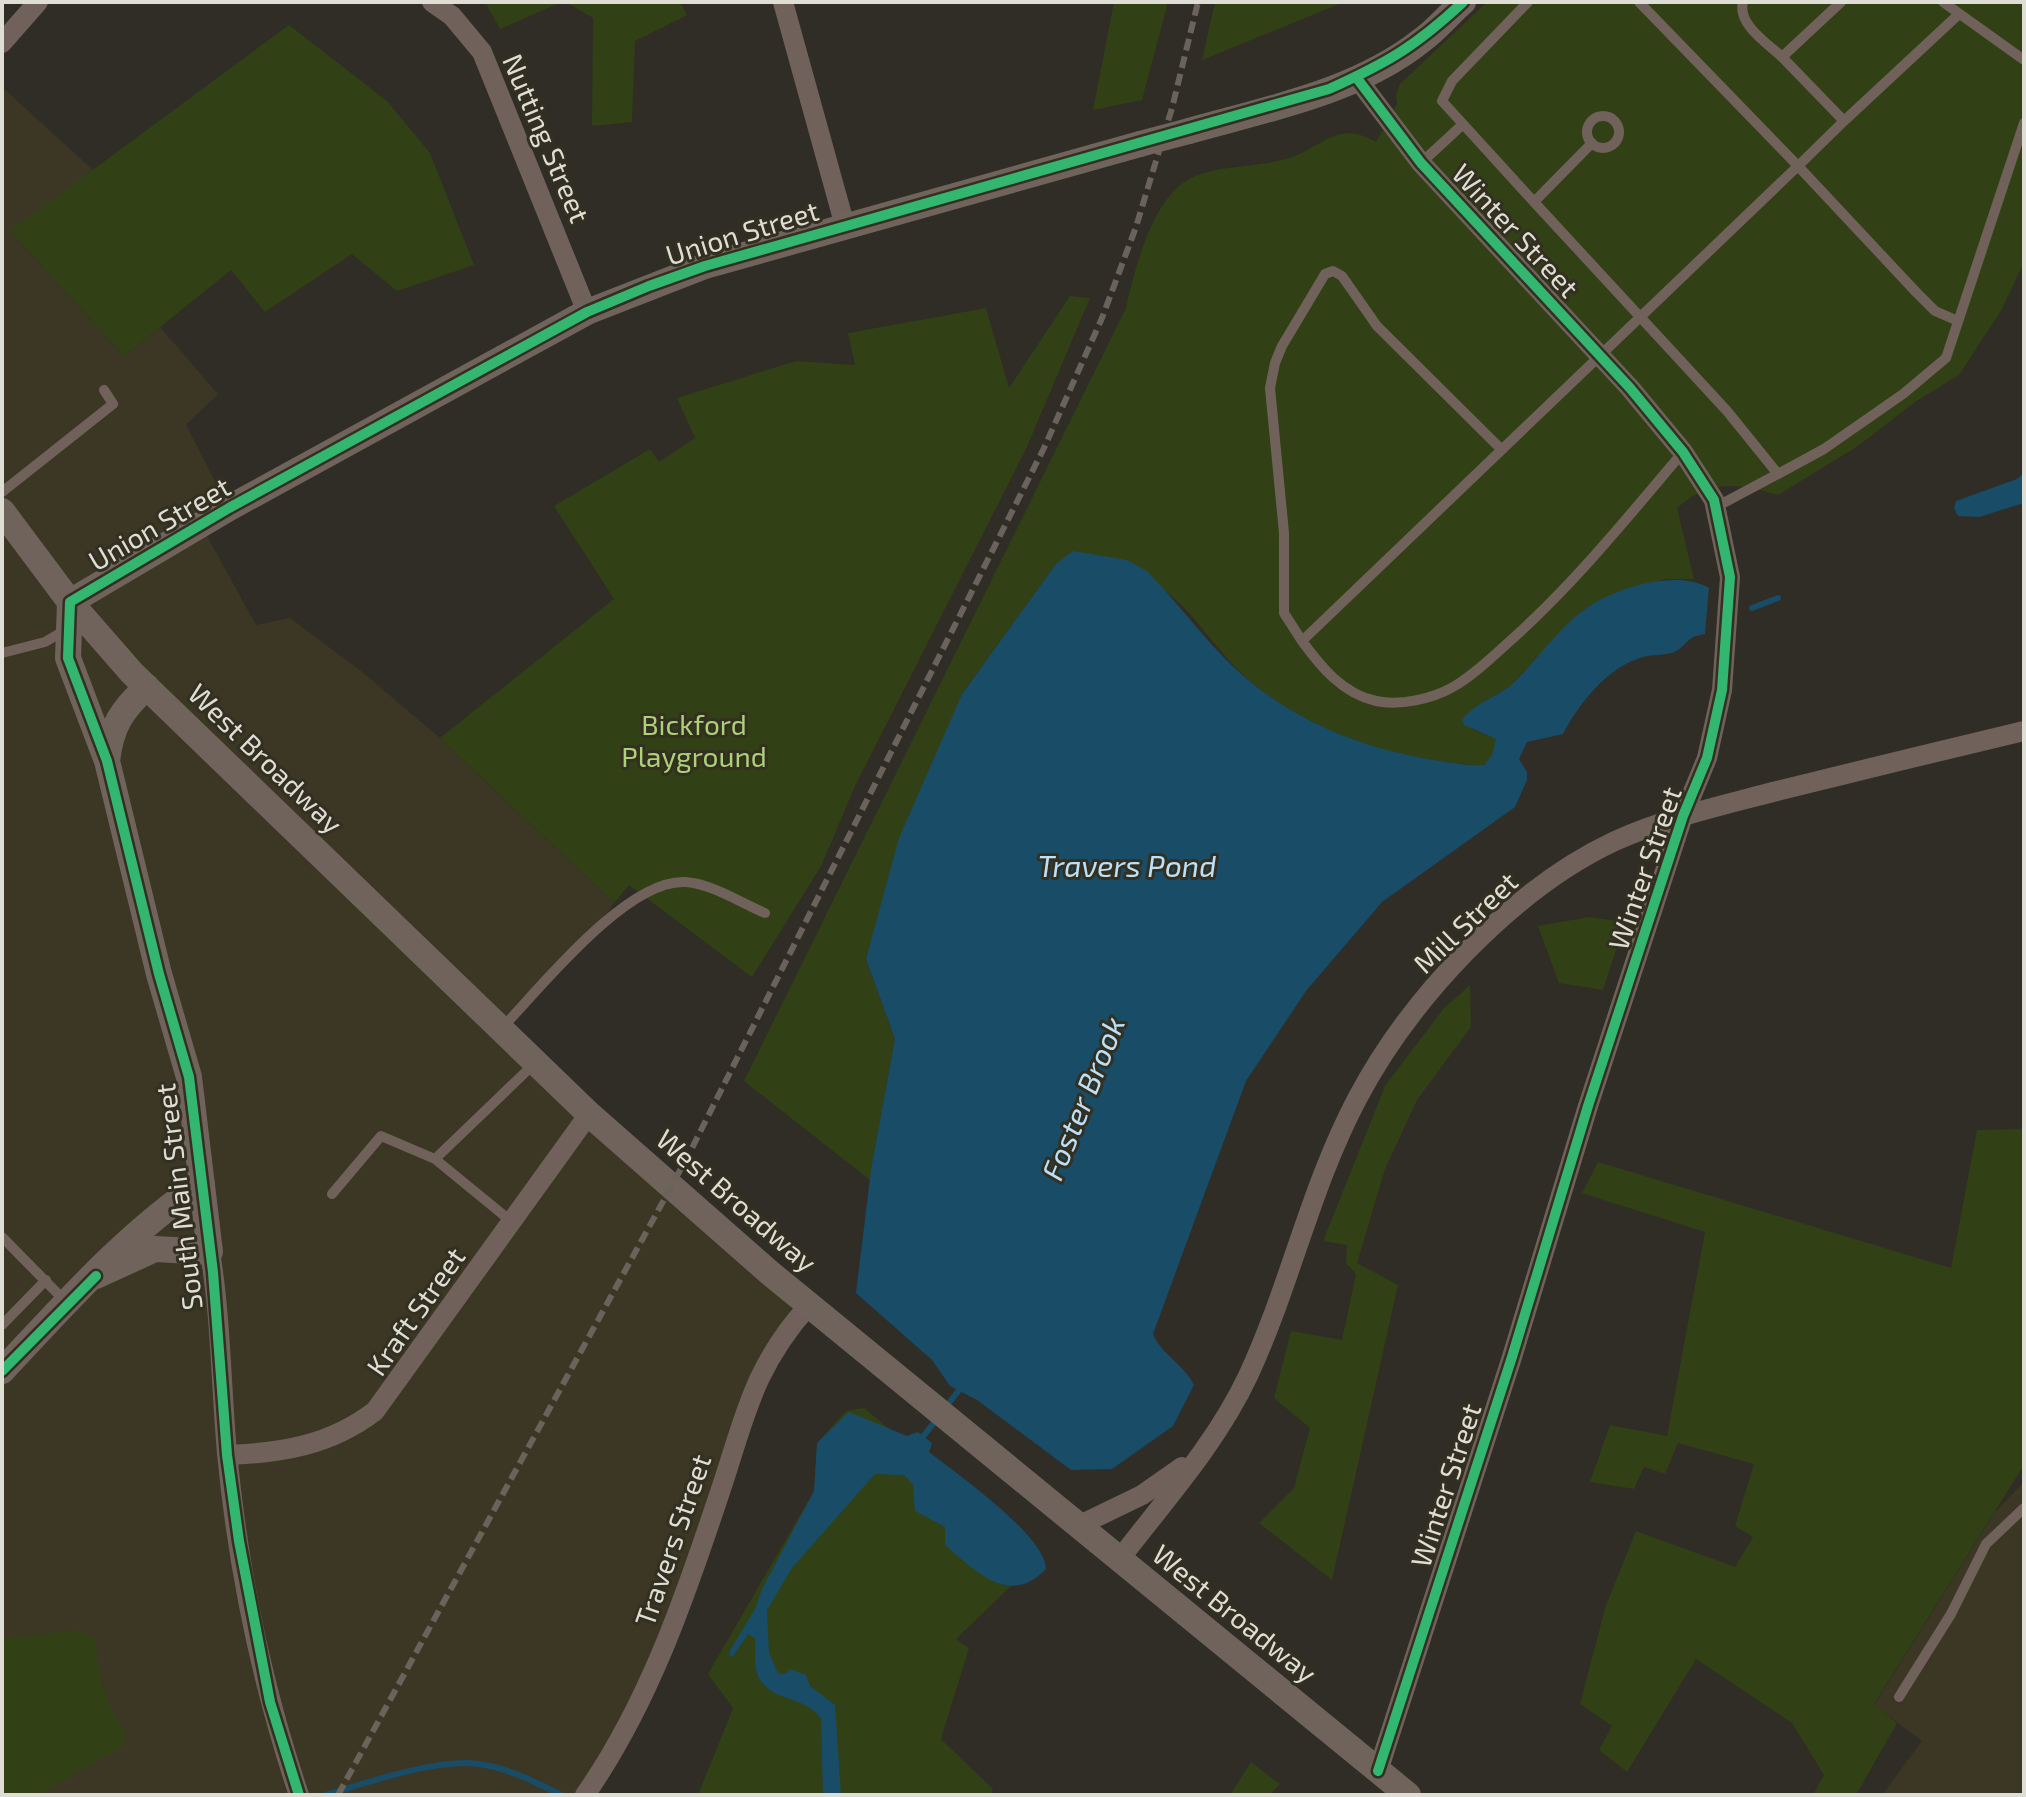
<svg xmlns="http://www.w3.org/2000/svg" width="2026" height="1797" font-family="'Exo 2',sans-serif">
<rect width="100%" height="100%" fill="#2f2d26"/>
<path fill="#3b3724" d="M 2,87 L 93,170 L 11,232 L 124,356 L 160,327 L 218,394 L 186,425 L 229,508 L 201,525 L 256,625 L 290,618 L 361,671 L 440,738 L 614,903 L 601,924 L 501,1029 L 797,1295 L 747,1405 L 671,1630 L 585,1795 L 2,1795 Z
M 2024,1482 L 2024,1795 L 1882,1795 L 1922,1741 L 1874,1705 L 1995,1512 Z"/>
<path fill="#324016" d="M 485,2 L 562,2 L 500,29 Z
M 566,2 L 680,2 L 687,15 L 635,41 L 632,122 L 592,126 L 593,18 Z
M 1114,2 L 1168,2 L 1142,100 L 1093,110 Z
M 1215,2 L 1342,2 L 1342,3 L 1202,60 Z
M 1487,2 L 2024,2 L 2024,262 L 2002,309 L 1959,375 L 1915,402 L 1858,446 L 1778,495 C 1740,483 1709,479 1677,508 L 1694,579 L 1665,579 L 1582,611 L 1509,687 L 1474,708 L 1471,729 L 1497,739 L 1492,756 L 1484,765 C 1402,763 1315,735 1251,682 C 1220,656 1199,618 1168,593 C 1156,582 1077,569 1056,564 L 962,694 L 866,959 L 895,1039 L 870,1180 L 744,1081 L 1126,308 C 1135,268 1153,193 1195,176 C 1225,164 1261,168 1292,157 C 1325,145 1338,120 1376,142 L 1397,104 L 1396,94 L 1400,84 Z
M 289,25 L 387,101 L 430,153 L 474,265 L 397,291 L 352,254 L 265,312 L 231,270 L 124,356 L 10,231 Z
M 1070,296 L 1090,298 L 1026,449 L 856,784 L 821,866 L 752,977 L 629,885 L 614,903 L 440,738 L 614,599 L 554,506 L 650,449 L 659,462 L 695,438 L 677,398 L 796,361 L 855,365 L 848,333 L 986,308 L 1009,388 Z
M 1589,917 L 1625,922 L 1603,990 L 1559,983 L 1538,926 Z
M 1470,985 L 1471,1027 L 1417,1100 L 1385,1169 L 1357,1263 L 1398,1285 L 1332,1580 L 1259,1523 L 1294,1488 L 1310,1428 L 1274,1398 L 1291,1331 L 1342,1340 L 1356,1274 L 1346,1263 L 1347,1245 L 1323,1241 L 1385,1086 L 1444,1008 Z
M 2024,1125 L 2024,1465 L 1874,1704 L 1897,1723 L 1856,1795 L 1813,1795 L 1824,1775 L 1792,1723 L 1696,1659 L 1627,1772 L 1599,1750 L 1612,1726 L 1580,1704 L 1606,1605 L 1636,1531 L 1735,1567 L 1753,1537 L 1735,1526 L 1754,1464 L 1678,1443 L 1665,1474 L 1644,1467 L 1634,1489 L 1590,1482 L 1610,1425 L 1667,1436 L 1705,1232 L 1582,1193 L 1598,1162 L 1951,1268 L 1977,1130 L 2022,1129 Z
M 864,1408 L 1042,1556 L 956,1639 L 969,1648 L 941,1739 L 993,1789 L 990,1795 L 698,1795 L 733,1708 L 708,1674 L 814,1491 L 817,1443 L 846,1411 Z
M 75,1630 L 95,1637 C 98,1671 105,1704 125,1731 L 124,1746 L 38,1795 L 2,1795 L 2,1639 Z
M 1251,1762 L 1280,1784 L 1269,1795 L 1230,1795 Z"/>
<path fill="#184c67" d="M 2024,473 L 2024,503 L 1979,517 L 1958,516 L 1954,508 L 1956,501 L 2017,479 Z
M 1073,551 L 1127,560 L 1147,571 C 1182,607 1213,652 1252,683 C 1316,734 1389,756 1469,765 L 1484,765 L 1492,755 L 1496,739 L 1464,725 L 1462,720 C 1474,703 1496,698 1512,684 C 1536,662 1555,632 1581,612 C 1610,589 1676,568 1709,588 L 1705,634 C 1684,637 1688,646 1674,652 C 1664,656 1653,654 1643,657 C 1607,667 1579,704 1563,734 L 1527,742 L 1519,759 L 1527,772 L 1527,780 L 1515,807 L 1382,902 L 1306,991 L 1246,1081 L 1153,1334 C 1161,1354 1184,1364 1194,1385 L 1173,1426 L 1112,1469 L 1071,1470 L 977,1400 L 950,1386 L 932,1360 L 856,1293 L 871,1170 L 895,1039 L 866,959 L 899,838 L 962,694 L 1056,564 Z
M 849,1412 L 907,1436 L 918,1432 L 932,1443 L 929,1452 C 956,1473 1046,1536 1046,1569 C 1009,1607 977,1572 945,1545 L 945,1527 L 915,1511 L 913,1485 L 904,1475 L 875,1474 L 792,1568 L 767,1610 L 769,1653 L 778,1673 L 785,1674 L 790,1669 L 806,1675 L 810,1686 L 835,1705 L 841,1795 L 823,1795 L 821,1718 C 802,1694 771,1703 758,1676 C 753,1665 756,1650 755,1638 L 748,1634 L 734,1655 L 730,1657 L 729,1652 L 755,1609 L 762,1589 L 814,1491 L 817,1443 Z"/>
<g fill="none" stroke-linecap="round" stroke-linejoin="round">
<path stroke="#184c67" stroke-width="6" d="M 1752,608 L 1778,598
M 945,1408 L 963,1385
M 918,1443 L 936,1420
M 325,1795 C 366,1783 438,1758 479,1764 C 508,1768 536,1782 561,1795"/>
<path stroke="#70625b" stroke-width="10" d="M 1528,2 L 1452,81 L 1442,101 L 1534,202
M 1743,2 C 1737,24 1767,43 1782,57
M 1841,2 L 1782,57 L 1844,121 L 1959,14
M 1943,2 L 2024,60
M1587 132a16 16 0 1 1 32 0a16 16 0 1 1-32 0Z
M 1844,121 L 1798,166 L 1916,292 L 1935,311 L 1958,321
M 1592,143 L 1534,202 L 1727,411 L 1778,474 L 1824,449 L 1903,394 L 1946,358 L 2024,123
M 1421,163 L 1461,126
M 1501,449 L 1377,326 L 1342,276 L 1333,271 L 1325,274 L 1282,346 L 1275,363 L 1270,388 L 1284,533 L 1284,613 L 1302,641 L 1798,166 L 1639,2
M 2,492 L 113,404 L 104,390
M 1716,507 L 1778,474
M 1302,641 C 1321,667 1343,694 1376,701 C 1400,706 1432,699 1453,687 C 1474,675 1492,657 1510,641 C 1574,584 1627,518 1683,452
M 2,653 L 45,642 L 67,629
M 502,1028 C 541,987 627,879 685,882 C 710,883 741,903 765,913
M 332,1194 L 381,1136 L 435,1159
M 512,1222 L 435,1159 L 535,1063
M 2,1237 L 66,1302
M 2,1325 L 46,1280
M 1899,1697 L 1951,1614 L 1986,1544 L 2024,1508"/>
<path stroke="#70625b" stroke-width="20" d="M 432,2 L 452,16 L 482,52 L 587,312
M 783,2 L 845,226
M 2,43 L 38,2
M 1356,77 L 1421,163 L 1630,388 L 1683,452 L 1714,500 L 1730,577 L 1722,690 L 1707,758 L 1683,816 L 1588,1106 L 1512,1357 L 1378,1771
M 210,1252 C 221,1318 221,1386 227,1453 C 238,1569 262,1685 299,1795
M 227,1455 C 282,1453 331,1445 375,1411 L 589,1114
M 1078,1526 L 1142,1495 L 1182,1467
M 1119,1560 C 1164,1501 1216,1444 1248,1376 C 1290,1286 1310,1188 1357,1099 C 1409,1000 1512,889 1615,841 C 1666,818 1720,806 1773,792 C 1857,771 1940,751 2024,731
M 585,1795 C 647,1706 683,1603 717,1501 C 745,1420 750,1371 809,1305"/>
<path stroke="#70635c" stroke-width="26" d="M 1189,131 C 1267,109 1357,92 1422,40 C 1437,29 1449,14 1463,2
M 2,511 L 70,602 L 132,673 L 589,1114 L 770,1273 L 1408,1795
M 70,602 L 229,508 L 587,312 L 705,266 L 1140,144
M 70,602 L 68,658 L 107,761 L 159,974 L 189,1077 L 210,1252 L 155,1249 L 96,1276
M 107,761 C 111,727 121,710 147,687
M 2,1371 C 65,1304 126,1234 202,1183"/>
<path stroke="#69635c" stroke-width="6" stroke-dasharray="12 6" stroke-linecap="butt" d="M 338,1795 L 689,1154 L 1044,448 L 1102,318 L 1136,227 L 1172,108 L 1198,2"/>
<path stroke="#70635c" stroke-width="26" d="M 1140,144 L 1189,131"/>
<defs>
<path id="cycleway" d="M 1356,77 L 1421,163 L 1630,388 L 1683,452 L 1714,500 L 1730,577 L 1722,690 L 1707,758 L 1683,816 L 1588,1106 L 1512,1357 L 1378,1771
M 2,1371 L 96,1276
M 299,1795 L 270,1702 L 239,1541 L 227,1455 L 213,1272 L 189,1077 L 159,974 L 107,761 L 68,658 L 70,602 L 229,508 L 587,312 L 649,286 L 705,266 L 1329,89 C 1387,63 1416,46 1463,2"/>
</defs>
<use href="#cycleway" stroke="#333022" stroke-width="15"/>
<use href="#cycleway" stroke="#33b770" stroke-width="10"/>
</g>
<g text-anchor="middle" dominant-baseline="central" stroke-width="6" stroke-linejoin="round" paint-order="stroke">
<g font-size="28" fill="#dfded5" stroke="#333022">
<text transform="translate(547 138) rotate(67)">Nutting Street</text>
<text transform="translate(1516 230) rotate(47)">Winter Street</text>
<text transform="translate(742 232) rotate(-17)">Union Street</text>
<text transform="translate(159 523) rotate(-30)">Union Street</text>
<text transform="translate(266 758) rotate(44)">West Broadway</text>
<text transform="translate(1644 868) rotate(-71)">Winter Street</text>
<text transform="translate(1465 922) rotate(-44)">Mill Street</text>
<text transform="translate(178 1197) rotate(-97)">South Main Street</text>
<text transform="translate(737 1200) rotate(41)">West Broadway</text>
<text transform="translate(415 1311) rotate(-55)">Kraft Street</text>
<text transform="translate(1445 1485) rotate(-72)">Winter Street</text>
<text transform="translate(672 1540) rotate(-71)">Travers Street</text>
<text transform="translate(1235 1613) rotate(39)">West Broadway</text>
</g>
<g font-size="28" fill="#add276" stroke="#333022">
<text x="694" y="724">Bickford<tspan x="694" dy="32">Playground</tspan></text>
</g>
<g font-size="30" font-style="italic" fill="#bce0f8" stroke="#333022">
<text x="1127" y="865">Travers Pond</text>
<text transform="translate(1082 1098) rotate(-68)">Foster Brook</text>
</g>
</g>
<rect width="2026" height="1797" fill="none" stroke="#dfded5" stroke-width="8"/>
</svg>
